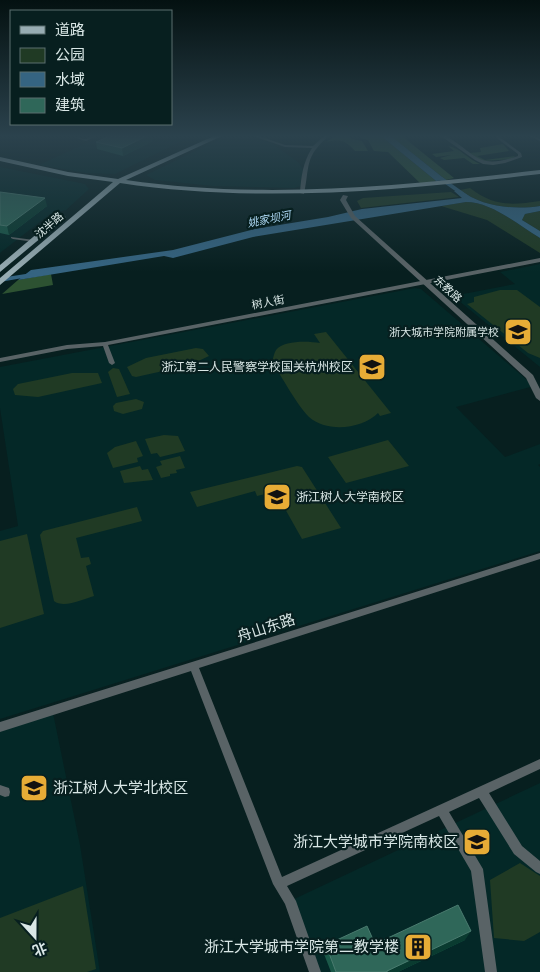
<svg xmlns="http://www.w3.org/2000/svg" width="540" height="972" font-family="'Times New Roman','Noto Sans SC',serif">
<rect width="100%" height="100%" fill="#071f1f"/>
<path fill="#042827" d="M 102,136 L 192,136 L 115,174 L 86,173 L 39,165 Z
M 226,136 L 243,136 L 272,143 L 299,163 L 303,170 L 301,186 L 294,188 L 213,186 L 155,180 L 146,175 Z
M 0,167 L 85,184 L 89,189 L 66,210 L 50,214 L 0,253 Z
M 540,264 L 540,367 L 453,296 L 515,284 L 500,272 Z
M 415,288 L 421,289 L 534,386 L 456,407 L 505,457 L 540,444 L 540,464 L 538,465 L 540,467 L 540,551 L 0,719 L 0,531 L 18,526 L 0,408 L 0,367 Z
M 53,713 L 80,845 L 100,972 L 0,972 L 0,731 Z
M 540,783 L 540,972 L 315,972 L 290,901 Z"/>
<path fill="#203a24" d="M 470,188 C 495,207 511,205 540,201 L 540,206 C 514,210 482,207 460,190 Z
M 451,192 L 459,197 L 361,208 L 357,201 L 363,198 Z
M 466,202 C 492,202 518,225 540,238 L 540,253 L 487,220 L 441,206 Z
M 540,211 L 540,231 L 522,220 L 525,214 Z
M 500,290 L 517,290 L 540,307 L 540,358 L 528,353 L 467,304 L 474,302 L 474,297 Z
M 326,332 L 391,413 L 380,416 L 378,413 C 362,429 327,433 309,417 C 297,405 282,377 272,362 C 273,359 274,353 276,350 C 284,340 308,341 320,343 L 314,334 Z
M 196,348 L 203,349 L 209,356 L 190,365 L 136,377 L 132,376 L 127,367 L 146,358 Z
M 113,368 L 119,369 L 130,394 L 117,397 L 108,372 Z
M 72,373 L 98,373 L 102,383 L 38,397 L 15,395 L 13,389 L 18,384 Z
M 136,399 L 144,402 L 142,409 L 123,414 L 114,411 L 113,406 L 116,403 Z
M 164,435 L 178,436 L 185,451 L 160,457 L 157,453 L 151,454 L 145,439 Z
M 388,440 L 409,466 L 346,483 L 328,457 Z
M 136,441 L 143,456 L 137,458 L 138,462 L 113,468 L 107,453 L 115,447 Z
M 180,456 L 185,468 L 176,470 L 177,473 L 170,474 L 170,476 L 161,478 L 156,467 L 162,465 L 160,461 Z
M 140,466 L 142,470 L 148,469 L 153,480 L 124,483 L 120,471 Z
M 297,466 L 302,467 L 341,528 L 302,539 L 284,507 L 273,510 L 265,494 L 257,496 L 255,491 L 197,507 L 190,492 Z
M 137,507 L 142,521 L 76,538 L 81,558 L 89,557 L 91,564 L 86,566 L 94,596 C 83,599 64,609 54,601 L 40,535 L 43,531 Z
M 27,534 L 44,614 L 0,628 L 0,541 Z
M 520,863 L 540,876 L 540,932 L 524,941 L 494,938 L 490,880 Z
M 83,886 L 96,969 L 87,972 L 0,972 L 0,918 Z"/>
<path fill="#2d5232" d="M 335,136 L 349,136 L 352,139 L 362,141 L 368,151 L 355,151 C 345,140 340,139 326,142 Z
M 363,136 L 381,136 L 436,181 L 421,184 L 388,152 L 374,151 L 368,140 L 360,138 Z
M 391,136 L 402,136 L 454,178 L 446,180 Z
M 503,144 L 509,151 L 477,156 L 485,160 L 515,156 L 512,159 L 482,161 L 469,153 L 481,152 L 480,148 Z
M 448,146 C 459,147 469,160 480,164 L 473,164 L 464,158 L 444,160 L 440,158 L 451,155 L 436,157 L 432,154 L 454,151 Z
M 51,274 L 53,285 L 2,294 L 18,280 Z"/>
<path fill="#356481" d="M 381,136 L 391,136 L 446,180 L 436,181 Z
M 460,190 C 482,207 514,210 540,206 L 540,211 L 525,214 L 522,220 L 540,231 L 540,238 C 518,225 492,202 466,202 L 253,237 L 173,258 L 164,256 L 18,280 L 31,270 L 173,250 L 255,229 L 328,217 L 362,209 L 462,198 L 454,191 Z"/>
<g fill="none" stroke-linecap="round" stroke-linejoin="round">
<path fill="#356481" fill-rule="evenodd" d="M 438,177 L 442,177 L 469,196 L 464,197 L 438,179 Z
M 32,273 L 34,274 L 34,276 L 0,282 L 0,278 Z"/>
<path fill="#596366" fill-rule="evenodd" d="M 70,136 C 75,136 81,139 86,139 C 89,138 92,136 97,136 L 86,141 Z
M 253,136 L 259,136 L 285,145 L 313,146 L 324,136 L 329,136 C 304,157 310,166 304,194 L 300,193 C 301,177 303,162 312,148 L 285,147 Z
M 441,136 L 446,136 C 478,155 477,170 518,156 L 518,154 L 494,136 L 498,136 L 521,153 L 522,157 L 505,163 L 493,165 L 483,164 L 475,160 Z
M 530,136 L 535,136 L 540,139 L 540,141 Z
M 11,237 L 34,240 L 36,241 L 34,242 L 13,239 L 11,238 Z
M 540,258 L 540,262 L 108,345 L 115,363 L 112,365 L 109,363 L 103,346 L 67,349 L 0,362 L 0,358 L 67,345 L 105,342 Z
M 540,553 L 540,559 L 199,668 L 282,877 L 540,759 L 540,769 L 489,793 L 522,846 L 540,861 L 540,874 L 536,872 L 514,854 L 479,798 L 449,812 L 483,869 L 497,972 L 485,972 L 471,871 L 439,816 L 287,886 L 296,901 L 321,972 L 309,972 L 285,904 L 273,884 L 191,671 L 0,732 L 0,722 Z
M 0,785 L 9,788 L 10,792 L 9,796 L 5,797 L 0,795 Z"/>
<path fill="#596366" fill-rule="evenodd" d="M 343,195 L 348,196 L 346,200 L 355,216 L 533,375 L 540,389 L 540,401 L 536,398 L 526,378 L 351,218 L 340,200 Z"/>
<path fill="#97acb2" fill-rule="evenodd" d="M 214,136 L 222,136 L 126,180 C 263,200 404,186 540,170 L 540,174 C 401,190 259,204 120,183 L 0,285 L 0,278 L 113,182 L 68,176 L 0,161 L 0,157 L 68,172 L 118,179 Z
M 59,215 L 66,217 L 0,272 L 0,265 Z"/>
</g>
<path fill="#1a5848" d="M 153,141 L 123,156 L 97,149 L 96,142 Z
M 0,192 L 47,206 L 9,235 L 0,233 Z
M 465,940 L 398,972 L 331,972 L 324,954 L 326,945 L 375,944 Z"/>
<path fill="#0a3b30" d="M 147,136 L 153,136 L 153,141 L 123,156 L 122,148 Z
M 45,198 L 47,206 L 9,235 L 7,226 Z
M 471,931 L 465,940 L 398,972 L 386,972 Z"/>
<path fill="#2f6759" stroke="#4a7b6f" d="M 110,136 L 147,136 L 122,148 L 96,142 Z
M 0,192 L 45,198 L 7,226 L 0,225 Z
M 458,905 L 471,931 L 387,971 L 387,972 L 336,972 L 326,945 L 367,926 L 375,944 Z"/>
<linearGradient id="sky" x2="0" y2="1"><stop stop-color="#041111"/><stop offset="0.5" stop-color="#2b424d"/><stop offset="1" stop-color="#2b424d" stop-opacity="0"/></linearGradient>
<rect width="540" height="272" fill="url(#sky)"/>
<defs>
<symbol id="school-square" viewBox="-11 -11 22 22"><rect x="-9" y="-9" width="18" height="18" rx="4" fill="#e7ac36" stroke="#071f1f"/><path d="M0-5L7-2L0 1L-7-2ZM-4 1L0 2.5L4 1V4Q0 6-4 4Z" fill="#111"/></symbol>
<symbol id="university-square" viewBox="-11 -11 22 22"><rect x="-9" y="-9" width="18" height="18" rx="4" fill="#e7ac36" stroke="#071f1f"/><path d="M0-5L7-2L0 1L-7-2ZM-4 1L0 2.5L4 1V4Q0 6-4 4Z" fill="#111"/></symbol>
<symbol id="building-square" viewBox="-11 -11 22 22"><rect x="-9" y="-9" width="18" height="18" rx="4" fill="#e7ac36" stroke="#071f1f"/><path d="M-4-6H4V6H1V3H-1V6H-4ZM-2.5-4.3h1.7v1.8h-1.7ZM.8-4.3h1.7v1.8H.8ZM-2.5-1h1.7V.8h-1.7ZM.8-1h1.7V.8H.8Z" fill="#111"/></symbol>
</defs>
<g fill-rule="evenodd">
<use href="#school-square" x="502" y="316" width="32" height="32"/>
<use href="#university-square" x="356" y="351" width="32" height="32"/>
<use href="#university-square" x="261" y="481" width="32" height="32"/>
<use href="#university-square" x="18" y="772" width="32" height="32"/>
<use href="#university-square" x="461" y="826" width="32" height="32"/>
<use href="#building-square" x="402" y="931" width="32" height="32"/>
</g>
<g text-anchor="middle" dominant-baseline="central" stroke-width="4.5" stroke-linejoin="round" paint-order="stroke">
<g font-size="11" font-style="italic" fill="#b0dbf7" stroke="#071f1f">
<text transform="translate(269 219) rotate(-11)">姚家坝河</text>
</g>
<g font-size="11" fill="#d9e7e6" stroke="#071f1f">
<text transform="translate(49 225) rotate(-41)">沈半路</text>
<text transform="translate(448 289) rotate(42)">东教路</text>
<text transform="translate(268 302) rotate(-11)">树人街</text>
</g>
<g font-size="11" fill="#d9e7e6" stroke="#071f1f" text-anchor="end">
<text x="499" y="332">浙大城市学院附属学校</text>
</g>
<g font-size="12" fill="#d9e7e6" stroke="#071f1f" text-anchor="end">
<text x="353" y="367">浙江第二人民警察学校国关杭州校区</text>
<text x="296" y="497" text-anchor="start">浙江树人大学南校区</text>
</g>
<g font-size="15" fill="#d9e7e6" stroke="#071f1f">
<text transform="translate(266 628) rotate(-18)">舟山东路</text>
</g>
<g font-size="15" fill="#d9e7e6" stroke="#071f1f" text-anchor="end">
<text x="53" y="788" text-anchor="start">浙江树人大学北校区</text>
<text x="458" y="842">浙江大学城市学院南校区</text>
<text x="399" y="947">浙江大学城市学院第二教学楼</text>
</g>
</g>
<rect x="10" y="10" width="162" height="115" fill="#071f1f" stroke="#5b6f6f"/>
<rect x="20" y="26" width="25" height="8" fill="#97acb2" stroke="#5b6f6f"/>
<text x="55" y="35" font-size="15" fill="#d9e7e6">道路</text>
<rect x="20" y="48" width="25" height="15" fill="#203a24" stroke="#5b6f6f"/>
<text x="55" y="60" font-size="15" fill="#d9e7e6">公园</text>
<rect x="20" y="72" width="25" height="15" fill="#356481" stroke="#5b6f6f"/>
<text x="55" y="85" font-size="15" fill="#d9e7e6">水域</text>
<rect x="20" y="98" width="25" height="15" fill="#2f6759" stroke="#5b6f6f"/>
<text x="55" y="110" font-size="15" fill="#d9e7e6">建筑</text>
<g transform="translate(35 937) rotate(159)" stroke="#071f1f" stroke-width="4" paint-order="stroke">
<path d="M0-4L9 19L0 12L-9 19Z" fill="#d9e7e6"/>
<text y="-8" font-size="14" font-weight="bold" text-anchor="middle" fill="#d9e7e6">北</text>
</g>
</svg>
